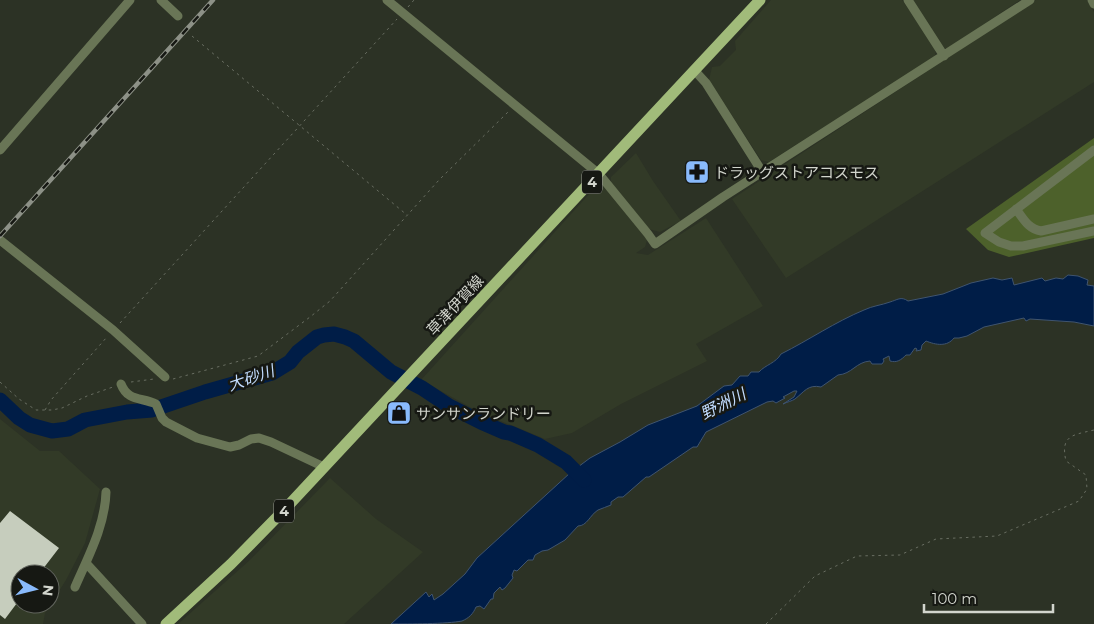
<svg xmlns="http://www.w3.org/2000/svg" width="1094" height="624" font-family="Montserrat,'Noto Sans JP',sans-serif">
<rect width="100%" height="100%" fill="#2c3225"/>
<path fill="#323a27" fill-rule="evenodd" d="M 771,0 L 902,0 L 936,48 L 935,57 L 769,162 L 761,160 L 709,80 L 712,67 L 720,66 L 736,50 L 735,41 Z
M 911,0 L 1020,0 L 949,48 L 944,48 Z
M 1036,0 L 1087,0 L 1094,12 L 1094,82 L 786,278 L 732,199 Z
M 636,153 L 653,181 L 681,221 L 660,232 L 649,229 L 611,183 L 611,177 Z
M 600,182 L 648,237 L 645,247 L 636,253 L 648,255 L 706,218 L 763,306 L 696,344 L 707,361 L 621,404 L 572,433 L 545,439 L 479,412 L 421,380 Z
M 0,419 L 40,451 L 59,451 L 100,489 L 85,543 L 66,580 L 45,613 L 43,624 L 0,624 ZM 20,574 L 50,574 L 50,604 L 20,604 Z
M 330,478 L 376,519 L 423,552 L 344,624 L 178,624 L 250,560 Z"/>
<path fill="#4d612b" d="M 1094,138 L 1094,238 L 1009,257 L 988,250 L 966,229 Z"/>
<path fill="#001d47" stroke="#3f546f" d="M 1068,275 L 1078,276 L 1088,280 L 1087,285 L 1094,286 L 1094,326 L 1074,322 L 1030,319 L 1026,321 L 1024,318 L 984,327 L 967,336 L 959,338 L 954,338 C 947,347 936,345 926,341 L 922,345 L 921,350 L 916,351 L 917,349 L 915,348 L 910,355 L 906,355 C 901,360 897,363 890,361 L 889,356 L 883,359 L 884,361 L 882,364 L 872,364 L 870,361 C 856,362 852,374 838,375 L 821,387 C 808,384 804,392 795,399 C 792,401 787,402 783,404 L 794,397 L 797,391 L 794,391 L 783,397 L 785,398 L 776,403 L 773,401 L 767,402 L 706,432 L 697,447 L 693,447 L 649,477 L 646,477 L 623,497 L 618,497 L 611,502 L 611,505 C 607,507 602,508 598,510 C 590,515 587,526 578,526 L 565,540 L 548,550 L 542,551 L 535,555 L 533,560 L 528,560 L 517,571 L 514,570 L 512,575 L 513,578 L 505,588 L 502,590 L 500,587 L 494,593 L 493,599 L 491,599 L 484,609 L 480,606 L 476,607 C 473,614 469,618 462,621 C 447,624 409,624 391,624 L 426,592 L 429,597 L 432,594 L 434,600 L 443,594 L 465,574 L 477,558 L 570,473 L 590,458 L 620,442 L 648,425 L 697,406 L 724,386 L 732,385 L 740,376 L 748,376 L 751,372 L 759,372 C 765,365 776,363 781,354 C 809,340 835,322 864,310 C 872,306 882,305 890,302 C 897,300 901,296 908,301 L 943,294 L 971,283 L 993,278 L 1002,280 L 1012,278 L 1014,285 L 1042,278 L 1045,281 L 1056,278 L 1063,279 Z"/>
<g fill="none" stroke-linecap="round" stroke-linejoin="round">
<path stroke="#001d47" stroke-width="15" d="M 0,400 L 19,418 L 30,425 L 52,431 L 68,429 L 85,420 L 127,412 L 152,410 L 205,392 L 272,373 L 290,362 L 298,352 L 317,337 L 324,335 L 334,334 L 345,337 L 354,341 L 391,372 L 422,388 L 449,406 L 481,422 L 504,432 L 510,433 L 538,445 L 566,462 L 584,480"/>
</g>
<path fill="#c6cdbd" d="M 10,511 L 59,548 L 39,574 L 20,574 L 20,599 L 5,619 L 0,615 L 0,523 Z"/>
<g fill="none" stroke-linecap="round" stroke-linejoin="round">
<path stroke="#696e62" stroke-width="1" stroke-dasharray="2.5 4" stroke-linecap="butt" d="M 408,7 L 414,0
M 192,36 L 407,215
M 120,323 L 397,19
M 173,379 L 258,356 L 310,317 L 330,301 L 439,180 L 508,112
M 0,382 L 19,399 L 36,410 L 52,410 L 62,408 L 87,396 L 113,387
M 131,382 L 154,379
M 45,410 L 51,400 L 107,337
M 766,624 L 815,576 L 857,556 L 900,555 L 936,539 L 997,536 L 1079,501 L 1087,489 L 1086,475 L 1066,461 C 1060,435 1073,435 1094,430"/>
<path stroke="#697556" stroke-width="9" d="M 161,0 L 178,16
M 387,0 L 599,174 L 648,234 L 655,244 L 723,197 L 1030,0
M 908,0 L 944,56
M 1092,0 L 1094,4
M 695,71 L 706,83 L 763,173
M 0,150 L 130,0
M 1094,150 L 985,233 L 999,242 L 1011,246 L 1023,246 L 1094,231
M 1016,209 C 1023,218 1028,229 1041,231 L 1094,219
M 0,240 L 113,330 L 165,377
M 121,384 C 128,402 142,397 156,404 L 162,418 L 166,422 L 197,438 L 230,447 L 239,445 L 251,439 L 259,438 L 271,442 L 324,467
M 86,563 L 142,624
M 75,587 C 88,557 105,526 106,492"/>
<path stroke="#a1bb7a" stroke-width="11" d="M 166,624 L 231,564 L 286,508 L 760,0"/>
<defs>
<path id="rail" d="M 0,236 L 213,0"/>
</defs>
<use href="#rail" stroke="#8d9187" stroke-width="4.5"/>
<use href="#rail" stroke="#161813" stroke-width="2.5" stroke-dasharray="8" stroke-linecap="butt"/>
</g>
<defs>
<symbol id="pharmacy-square" viewBox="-11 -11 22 22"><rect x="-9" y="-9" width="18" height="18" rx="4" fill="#89bafc" stroke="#161813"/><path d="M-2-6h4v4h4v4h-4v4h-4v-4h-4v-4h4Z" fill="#111"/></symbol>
<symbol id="shop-square" viewBox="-11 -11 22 22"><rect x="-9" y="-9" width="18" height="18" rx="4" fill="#89bafc" stroke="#161813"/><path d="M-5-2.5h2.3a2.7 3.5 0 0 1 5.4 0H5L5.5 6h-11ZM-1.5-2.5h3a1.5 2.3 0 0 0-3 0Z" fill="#111"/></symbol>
</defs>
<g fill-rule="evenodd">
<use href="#pharmacy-square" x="683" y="158" width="28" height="28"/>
<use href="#shop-square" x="385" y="399" width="28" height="28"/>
</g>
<g text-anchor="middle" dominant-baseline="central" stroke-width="5" stroke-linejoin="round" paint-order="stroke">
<g fill="#161813" stroke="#9a9c95" stroke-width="1">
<rect x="582" y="170.5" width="20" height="23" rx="4"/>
<rect x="274" y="499.5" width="20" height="23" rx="4"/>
</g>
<g font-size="14" font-weight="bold" fill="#d2d5cd">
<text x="592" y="182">4</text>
<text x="284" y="511">4</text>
</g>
<g font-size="15" fill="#d2d5cd" stroke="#161813" text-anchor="start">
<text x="714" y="172">ドラッグストアコスモス</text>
<text x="416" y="413">サンサンランドリー</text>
</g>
<g font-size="15" fill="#d2d5cd" stroke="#161813">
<text transform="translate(455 305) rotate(-47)">草津伊賀線</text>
</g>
<g font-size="16" font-style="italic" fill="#c1dbfd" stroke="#161813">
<text transform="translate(251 378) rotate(-19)">大砂川</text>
<text transform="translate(723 404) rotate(-27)">野洲川</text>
</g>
</g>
<g transform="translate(35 589) rotate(97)"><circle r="24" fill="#161813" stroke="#61645d"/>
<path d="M0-4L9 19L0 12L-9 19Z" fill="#89bafc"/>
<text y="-8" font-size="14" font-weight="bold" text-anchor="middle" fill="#d2d5cd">N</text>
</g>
<path d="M924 604v8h129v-8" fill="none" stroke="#d2d5cd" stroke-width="2.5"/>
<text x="932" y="604" font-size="15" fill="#d2d5cd" stroke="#161813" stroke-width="4" paint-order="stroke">100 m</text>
</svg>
